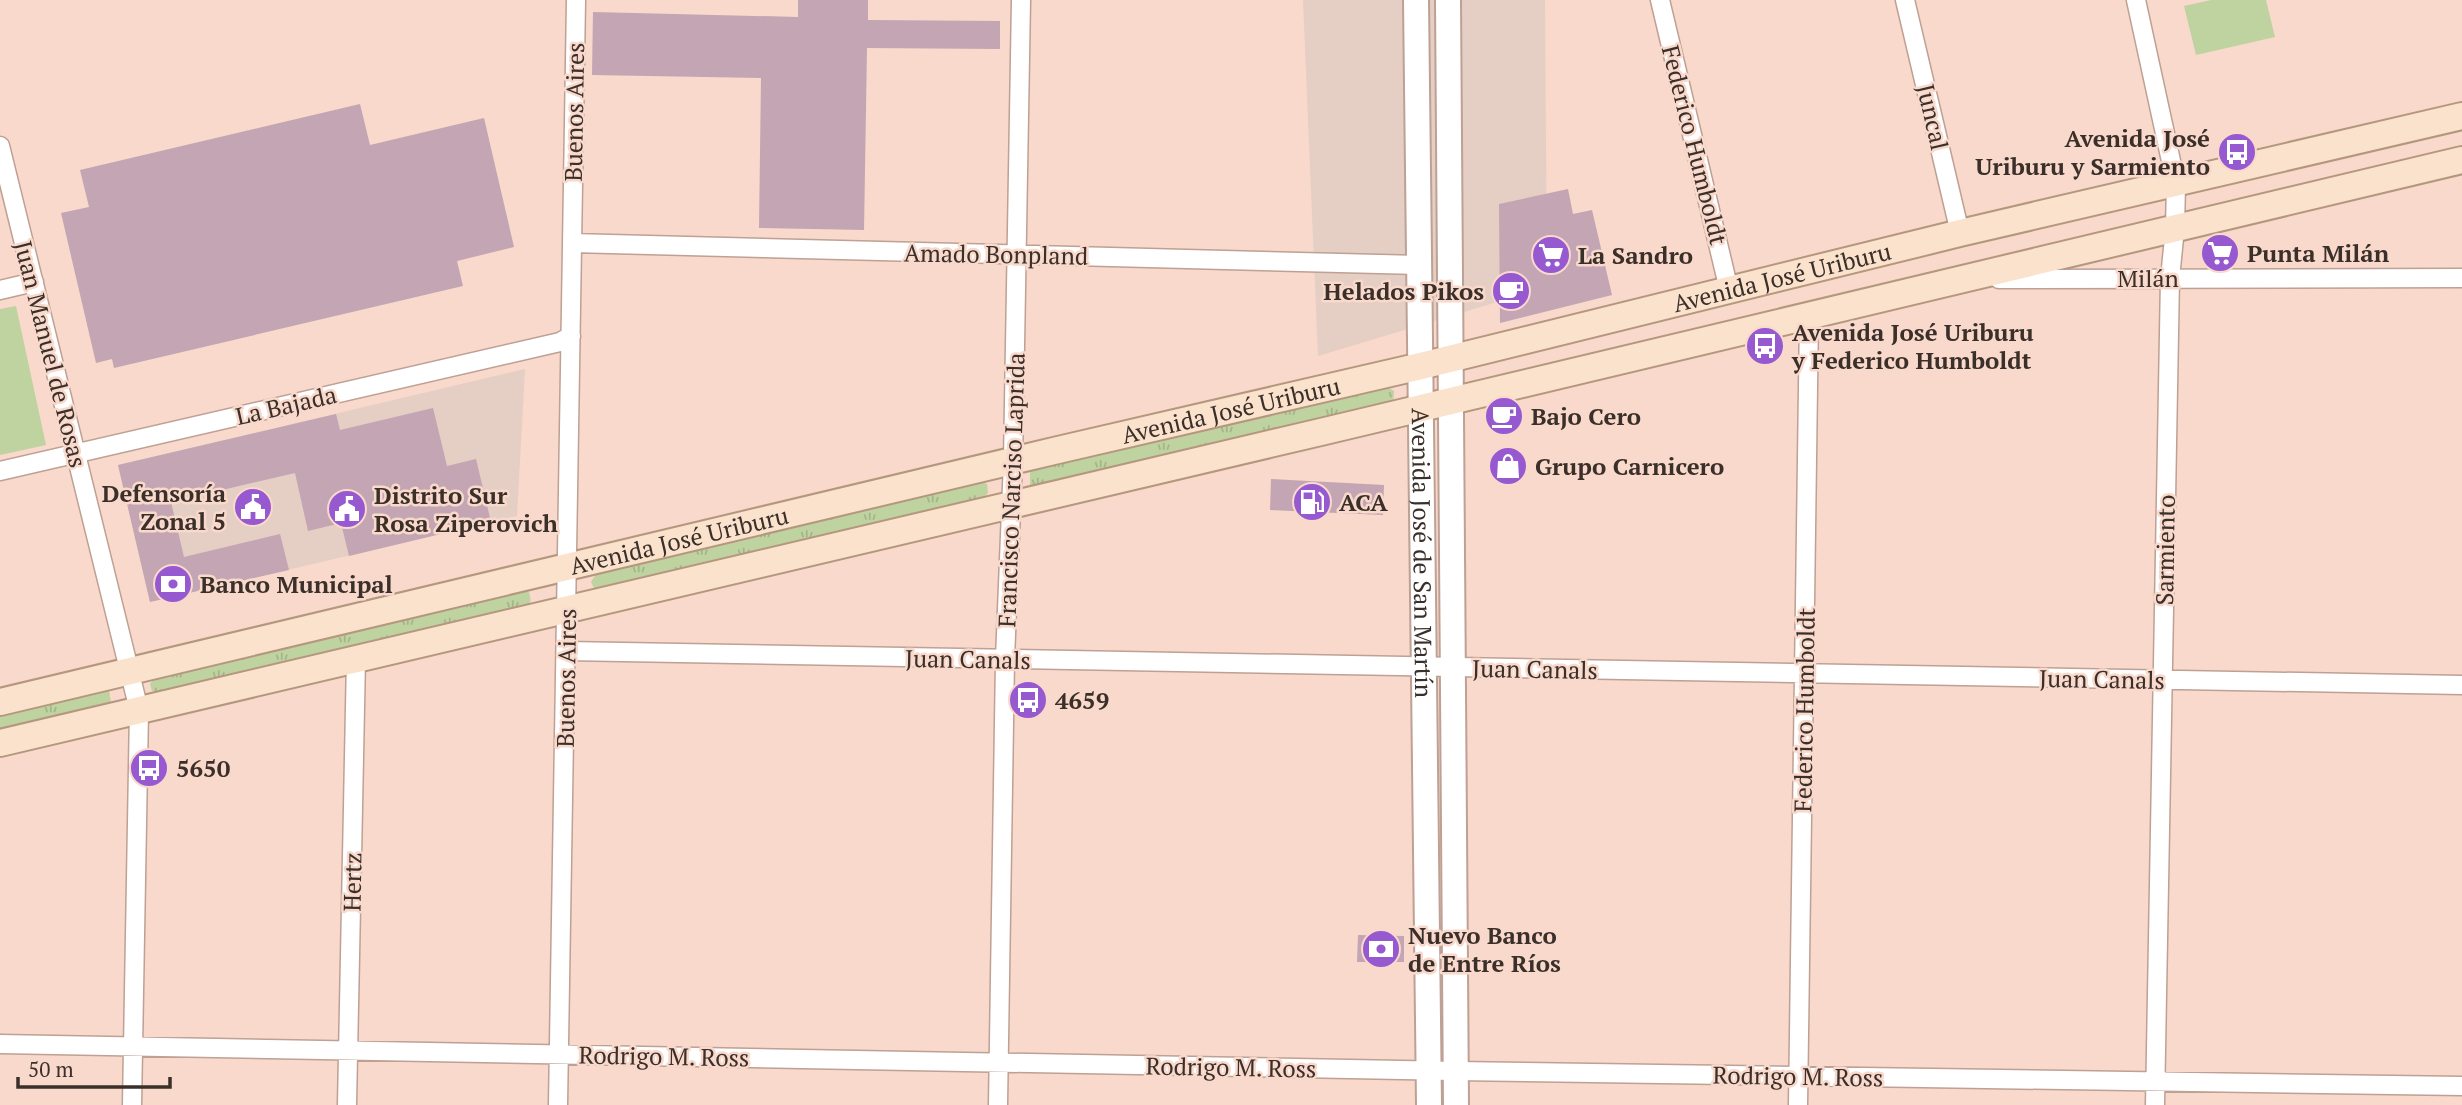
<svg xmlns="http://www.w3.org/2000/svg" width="2462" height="1105" font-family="'PT Serif',serif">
<defs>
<pattern id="grass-tufts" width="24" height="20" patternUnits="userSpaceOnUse" patternTransform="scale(1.75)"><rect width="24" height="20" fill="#bed3a0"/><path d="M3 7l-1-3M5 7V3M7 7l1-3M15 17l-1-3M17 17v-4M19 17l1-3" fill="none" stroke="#a4b58a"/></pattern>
</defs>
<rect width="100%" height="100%" fill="#f8d9cb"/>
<path fill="#e5cec3" d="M 1303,0 L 1545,0 L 1547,287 L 1318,356 Z
M 525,369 L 517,516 L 150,602 L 118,465 Z"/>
<path fill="url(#grass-tufts)" d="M 1389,388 L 1394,391 L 1393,404 L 1033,489 L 1030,486 L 1030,471 L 1034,468 Z
M 979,481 L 987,484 L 988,493 L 978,503 L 603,591 L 594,588 L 591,582 L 596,574 L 607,570 Z
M 520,591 L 529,592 C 531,600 532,605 525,610 L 157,692 L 152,691 L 150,684 L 154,679 Z
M 106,688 L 109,692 L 111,702 L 100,710 L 0,734 L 0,713 Z"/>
<path fill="#bed3a0" d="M 2211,0 L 2266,0 L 2275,37 L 2196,55 L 2184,6 Z
M 16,306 L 46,445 L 0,455 L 0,309 Z"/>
<path fill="#c3a5b3" d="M 798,0 L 868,0 L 868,20 L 1000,21 L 1000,49 L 867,48 L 864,230 L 759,228 L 761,78 L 592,75 L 593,12 L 798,17 Z
M 360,104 L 370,145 L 484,118 L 514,247 L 457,261 L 463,286 L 114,368 L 112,359 L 96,363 L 61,213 L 89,207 L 80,170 Z
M 1568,189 L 1573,214 L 1592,210 L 1612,295 L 1500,323 L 1499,204 Z
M 433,408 L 447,466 L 476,459 L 491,522 L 349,556 L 341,523 L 308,531 L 295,473 L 171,502 L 184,557 L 280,534 L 289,570 L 150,602 L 118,465 L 336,414 L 340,430 Z
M 1271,479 L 1384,485 L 1383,515 L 1270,510 Z
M 1358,935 L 1404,936 L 1404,962 L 1357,962 Z"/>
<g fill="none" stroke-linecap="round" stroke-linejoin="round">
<defs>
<path id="street" d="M 1660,0 L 1729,290
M 1905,0 L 1960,233
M 2136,0 L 2176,184 L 2175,228 L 2170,278 L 2155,1105
M 0,146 L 139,710 L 132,1105
M 572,243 L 1419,265
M 1999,279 L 2462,278
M 0,290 L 34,282
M 0,471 L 560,342 L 571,336
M 566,651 L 2462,685
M 0,1044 L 1455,1071 L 2462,1086
M 347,1105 L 356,658
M 558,1105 L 576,0
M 998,1105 L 1005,659 L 1013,461 L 1021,0
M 1798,1105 L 1809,315"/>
<g id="secondary">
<path id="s1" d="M 1416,0 L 1429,1105"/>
<path d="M 1448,0 L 1456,1105"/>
</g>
<g id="primary">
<path id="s2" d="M 0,702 L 1058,450 L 1421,366 L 1960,233 L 2462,116"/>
<path d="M 0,743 L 1325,431 L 2462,160"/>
</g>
</defs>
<use href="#street" stroke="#bea094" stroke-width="21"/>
<use href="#secondary" stroke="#bea094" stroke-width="28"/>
<use href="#primary" stroke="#b5977e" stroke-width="30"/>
<use href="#street" stroke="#fff" stroke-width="18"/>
<use href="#secondary" stroke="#fff" stroke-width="24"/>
<use href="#primary" stroke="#fae2cd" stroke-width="26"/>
</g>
<defs>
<symbol id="bus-disc" viewBox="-11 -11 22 22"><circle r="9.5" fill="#9659d0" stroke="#f8d9cb"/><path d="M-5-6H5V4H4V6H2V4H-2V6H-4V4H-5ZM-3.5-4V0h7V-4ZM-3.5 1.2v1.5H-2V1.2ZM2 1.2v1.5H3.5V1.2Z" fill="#fff"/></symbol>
<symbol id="supermarket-disc" viewBox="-11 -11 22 22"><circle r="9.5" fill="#9659d0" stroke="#f8d9cb"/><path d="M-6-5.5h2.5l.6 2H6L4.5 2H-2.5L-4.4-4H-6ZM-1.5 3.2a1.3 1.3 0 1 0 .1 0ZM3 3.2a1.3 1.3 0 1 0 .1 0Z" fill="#fff"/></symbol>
<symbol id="cafe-disc" viewBox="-11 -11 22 22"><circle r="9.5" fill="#9659d0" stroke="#f8d9cb"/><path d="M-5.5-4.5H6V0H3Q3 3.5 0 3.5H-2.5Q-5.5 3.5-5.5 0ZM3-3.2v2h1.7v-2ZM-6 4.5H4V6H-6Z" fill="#fff"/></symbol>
<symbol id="shop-disc" viewBox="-11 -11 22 22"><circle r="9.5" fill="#9659d0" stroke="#f8d9cb"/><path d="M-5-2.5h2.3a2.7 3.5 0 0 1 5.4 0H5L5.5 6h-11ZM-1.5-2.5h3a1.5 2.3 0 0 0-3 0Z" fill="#fff"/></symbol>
<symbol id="fuel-disc" viewBox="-11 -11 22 22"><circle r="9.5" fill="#9659d0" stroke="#f8d9cb"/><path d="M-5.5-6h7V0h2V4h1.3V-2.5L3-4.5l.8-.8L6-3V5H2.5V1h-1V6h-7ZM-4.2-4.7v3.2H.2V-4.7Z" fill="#fff"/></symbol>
<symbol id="civic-disc" viewBox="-11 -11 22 22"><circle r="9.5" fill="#9659d0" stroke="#f8d9cb"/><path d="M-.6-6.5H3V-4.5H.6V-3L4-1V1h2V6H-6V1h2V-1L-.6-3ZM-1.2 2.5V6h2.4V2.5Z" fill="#fff"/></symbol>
<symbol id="bank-disc" viewBox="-11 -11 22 22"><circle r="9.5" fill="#9659d0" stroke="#f8d9cb"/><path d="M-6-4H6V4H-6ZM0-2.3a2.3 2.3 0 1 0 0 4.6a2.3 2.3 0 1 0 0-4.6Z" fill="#fff"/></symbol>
</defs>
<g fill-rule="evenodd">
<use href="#bus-disc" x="2215" y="130" width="44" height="44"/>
<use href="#supermarket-disc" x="2198" y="231" width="44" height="44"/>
<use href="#supermarket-disc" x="1529" y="233" width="44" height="44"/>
<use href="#cafe-disc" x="1489" y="269" width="44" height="44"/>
<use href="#bus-disc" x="1743" y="324" width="44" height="44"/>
<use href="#cafe-disc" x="1482" y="394" width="44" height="44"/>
<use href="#shop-disc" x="1486" y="444" width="44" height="44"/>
<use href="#fuel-disc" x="1290" y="480" width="44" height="44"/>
<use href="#civic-disc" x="231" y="485" width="44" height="44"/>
<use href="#civic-disc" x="325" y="487" width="44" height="44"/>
<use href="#bank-disc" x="151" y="562" width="44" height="44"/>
<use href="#bus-disc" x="1006" y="678" width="44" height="44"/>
<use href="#bus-disc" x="127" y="746" width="44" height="44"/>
<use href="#bank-disc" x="1359" y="927" width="44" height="44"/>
</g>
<g text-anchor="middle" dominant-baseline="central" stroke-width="5" stroke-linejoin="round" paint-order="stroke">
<g font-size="24" fill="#3b2f2a" stroke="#f8d9cb">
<text transform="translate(574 112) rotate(-89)">Buenos Aires</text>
<text transform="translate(1933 117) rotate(77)">Juncal</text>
<text transform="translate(1695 145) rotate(76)">Federico Humboldt</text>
<text transform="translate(996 254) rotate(1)">Amado Bonpland</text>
<text stroke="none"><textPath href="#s2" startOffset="1832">Avenida José Uriburu</textPath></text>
<text x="2148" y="278">Milán</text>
<text transform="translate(51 354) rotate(76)">Juan Manuel de Rosas</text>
<text transform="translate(286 405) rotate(-13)">La Bajada</text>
<text stroke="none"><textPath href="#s2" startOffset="1265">Avenida José Uriburu</textPath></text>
<text transform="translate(1011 490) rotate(-88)">Francisco Narciso Laprida</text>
<text stroke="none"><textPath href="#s2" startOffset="698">Avenida José Uriburu</textPath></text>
<text transform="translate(2165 550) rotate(-89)">Sarmiento</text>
<text stroke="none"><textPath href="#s1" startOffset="553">Avenida José de San Martín</textPath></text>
<text transform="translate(968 659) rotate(1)">Juan Canals</text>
<text transform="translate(1535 669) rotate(1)">Juan Canals</text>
<text transform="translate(566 678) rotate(-89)">Buenos Aires</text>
<text transform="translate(2102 679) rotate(1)">Juan Canals</text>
<text transform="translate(1804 710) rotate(-89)">Federico Humboldt</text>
<text transform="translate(352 882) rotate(-89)">Hertz</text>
<text transform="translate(664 1056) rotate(1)">Rodrigo M. Ross</text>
<text transform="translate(1231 1067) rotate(1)">Rodrigo M. Ross</text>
<text transform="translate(1798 1076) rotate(1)">Rodrigo M. Ross</text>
</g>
<g font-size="24" font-weight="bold" fill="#3b2f2a" stroke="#f8d9cb" text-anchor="start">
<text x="2210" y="138" text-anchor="end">Avenida José<tspan x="2210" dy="28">Uriburu y Sarmiento</tspan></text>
<text x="2247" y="253">Punta Milán</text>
<text x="1578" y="255">La Sandro</text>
<text x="1484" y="291" text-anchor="end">Helados Pikos</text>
<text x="1792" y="332">Avenida José Uriburu<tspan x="1792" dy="28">y Federico Humboldt</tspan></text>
<text x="1531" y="416">Bajo Cero</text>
<text x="1535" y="466">Grupo Carnicero</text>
<text x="226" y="493" text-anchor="end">Defensoría<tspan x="226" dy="28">Zonal 5</tspan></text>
<text x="374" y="495">Distrito Sur<tspan x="374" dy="28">Rosa Ziperovich</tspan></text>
<text x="1339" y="502">ACA</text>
<text x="200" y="584">Banco Municipal</text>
<text x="1055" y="700">4659</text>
<text x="176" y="768">5650</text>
<text x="1408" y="935">Nuevo Banco<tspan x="1408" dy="28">de Entre Ríos</tspan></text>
</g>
</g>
<path d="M18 1077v10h152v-10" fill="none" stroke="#3b2f2a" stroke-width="3.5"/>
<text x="28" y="1077" font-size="21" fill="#3b2f2a" stroke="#f8d9cb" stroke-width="5" paint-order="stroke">50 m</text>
</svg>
